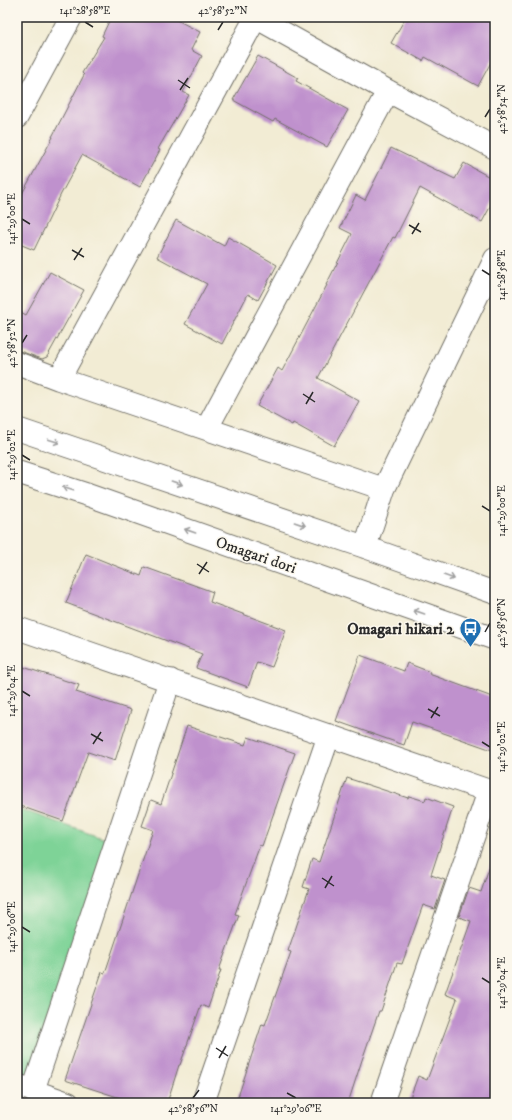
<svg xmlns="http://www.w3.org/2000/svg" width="512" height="1120" font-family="'IM FELL DW Pica',serif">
<rect width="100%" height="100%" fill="#fbf7ec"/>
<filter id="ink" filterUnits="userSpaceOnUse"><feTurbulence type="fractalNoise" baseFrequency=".025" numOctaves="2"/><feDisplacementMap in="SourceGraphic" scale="8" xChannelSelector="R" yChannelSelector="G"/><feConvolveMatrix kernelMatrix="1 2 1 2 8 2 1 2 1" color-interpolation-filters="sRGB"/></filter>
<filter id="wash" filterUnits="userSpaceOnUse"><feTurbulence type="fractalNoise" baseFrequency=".012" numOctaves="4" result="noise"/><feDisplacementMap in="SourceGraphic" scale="16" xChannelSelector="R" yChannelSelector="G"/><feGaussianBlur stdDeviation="0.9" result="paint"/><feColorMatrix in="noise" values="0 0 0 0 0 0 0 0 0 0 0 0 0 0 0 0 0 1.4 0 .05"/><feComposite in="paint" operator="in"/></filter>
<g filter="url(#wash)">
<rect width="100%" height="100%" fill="#f2ecd4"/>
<path fill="#7ed397" stroke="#547f61" d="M 17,808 L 116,843 L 33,1091 L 17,1085 Z"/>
<g id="blocks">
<path fill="#bf91cd" d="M 111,17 L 171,17 L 200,32 L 191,50 L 202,56 L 183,92 L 189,95 L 158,149 L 160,150 L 140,187 L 82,155 L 61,194 L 34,250 L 17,243 L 17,203 L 53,137 L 52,137 L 84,75 L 82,73 L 104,37 L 102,36 Z
M 406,17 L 495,17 L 495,55 L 478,86 L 425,57 L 423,61 L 391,43 Z
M 258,56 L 298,78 L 296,81 L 348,110 L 327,147 L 275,119 L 273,122 L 233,100 Z
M 391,148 L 455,179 L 464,163 L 495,180 L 495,198 L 482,222 L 420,188 L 395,238 L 393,237 L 318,378 L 359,401 L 334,446 L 293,423 L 292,425 L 257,406 L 278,368 L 282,371 L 327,285 L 326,285 L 352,234 L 340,228 L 356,195 L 365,200 Z
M 176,220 L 224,246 L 228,237 L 277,265 L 258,300 L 248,294 L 222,344 L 185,324 L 207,284 L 157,257 Z
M 50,272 L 84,290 L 47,357 L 42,359 L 17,350 L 17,310 L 26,315 Z
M 86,554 L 141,576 L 144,567 L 213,592 L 210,602 L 286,630 L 272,667 L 257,662 L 248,687 L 196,668 L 202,654 L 66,603 Z
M 360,655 L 404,671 L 407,663 L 430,672 L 429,674 L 495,698 L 495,751 L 412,722 L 404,745 L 336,721 Z
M 17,665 L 79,685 L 76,692 L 131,710 L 115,761 L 88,752 L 63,821 L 17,805 Z
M 187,726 L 245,745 L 248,737 L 295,753 L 262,846 L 260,845 L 235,914 L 239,915 L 219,970 L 221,970 L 208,1008 L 201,1005 L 180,1065 L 179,1065 L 167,1103 L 136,1103 L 65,1080 L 102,972 L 105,973 L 153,830 L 142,826 L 151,800 L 161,804 Z
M 347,778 L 408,798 L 409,796 L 425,801 L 426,797 L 453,807 L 431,875 L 445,880 L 435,909 L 423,905 L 402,964 L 397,963 L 381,1011 L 379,1011 L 362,1060 L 348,1103 L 236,1103 L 262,1024 L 265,1025 L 291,952 L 288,951 L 309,889 L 303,887 L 312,859 L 319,862 Z
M 491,862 L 495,862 L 495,1103 L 408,1103 L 418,1076 L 427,1080 L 457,999 L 445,994 L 471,921 L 459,917 L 469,888 L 481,892 Z"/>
</g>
</g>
<g filter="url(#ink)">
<use href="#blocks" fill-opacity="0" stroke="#716f66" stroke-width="1"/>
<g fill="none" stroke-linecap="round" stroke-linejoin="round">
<defs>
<path id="minor" d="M 255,17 L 388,91 L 495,148
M 17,117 L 71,17
M 17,363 L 59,379 L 384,489
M 59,379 L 256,17
M 207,428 L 388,91
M 17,429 L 365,547 L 495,593
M 17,472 L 88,495 L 495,639
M 365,547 L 384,489 L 495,259
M 17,628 L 495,793
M 17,1085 L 68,1103
M 33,1091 L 170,680
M 203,1103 L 329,735
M 382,1103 L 489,791"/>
</defs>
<use href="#minor" stroke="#716f66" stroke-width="24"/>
<use href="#minor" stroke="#fff" stroke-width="22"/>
</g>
<defs><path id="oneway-shaft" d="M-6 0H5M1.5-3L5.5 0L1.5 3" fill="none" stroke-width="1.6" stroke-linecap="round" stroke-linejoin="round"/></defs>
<g stroke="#a0a0a0">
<use href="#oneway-shaft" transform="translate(54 441) rotate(18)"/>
<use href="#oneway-shaft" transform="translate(177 483) rotate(19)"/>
<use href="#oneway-shaft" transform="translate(68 489) rotate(-162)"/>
<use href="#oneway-shaft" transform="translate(300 524) rotate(19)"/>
<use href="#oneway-shaft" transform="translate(190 531) rotate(-161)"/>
<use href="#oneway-shaft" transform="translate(449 577) rotate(20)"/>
<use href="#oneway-shaft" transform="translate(419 612) rotate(-161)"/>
</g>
</g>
<path fill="none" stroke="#2b2b2b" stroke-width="1.5" d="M 85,22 L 93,27M 218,30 L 223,22M 178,80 L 190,88M 180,90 L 188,78M 485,117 L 490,109M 22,219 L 30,224M 409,225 L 421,232M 412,234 L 419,223M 72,250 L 84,257M 74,260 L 82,248M 482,270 L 490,275M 22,343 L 27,335M 303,394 L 315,402M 306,404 L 313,392M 22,455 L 30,460M 482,506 L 490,511M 197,564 L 209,572M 199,574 L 207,562M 485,632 L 490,623M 22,691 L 30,696M 428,709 L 440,716M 431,718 L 438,707M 91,734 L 103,741M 482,742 L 490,747M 93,744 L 101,732M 322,878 L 334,886M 325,888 L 332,876M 22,927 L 30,932M 482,978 L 490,983M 216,1048 L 228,1056M 219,1058 L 226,1046M 287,1093 L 296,1098M 193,1098 L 199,1090"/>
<defs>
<symbol id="bus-pin" viewBox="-11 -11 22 30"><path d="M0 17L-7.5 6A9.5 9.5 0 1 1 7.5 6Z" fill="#1f6fb2" stroke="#fbf7ec"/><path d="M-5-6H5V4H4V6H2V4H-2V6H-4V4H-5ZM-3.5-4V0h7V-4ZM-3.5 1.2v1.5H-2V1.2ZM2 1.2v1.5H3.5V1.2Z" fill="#fff"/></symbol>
</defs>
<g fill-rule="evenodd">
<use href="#bus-pin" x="458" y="616" width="25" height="34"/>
</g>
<g text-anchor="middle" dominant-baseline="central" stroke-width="3" stroke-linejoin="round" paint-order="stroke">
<g font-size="16" fill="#2b2b2b" stroke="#fbf7ec">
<text transform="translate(256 555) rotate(19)">Omagari dori</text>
</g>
<g font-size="16" font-weight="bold" fill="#2b2b2b" stroke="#fbf7ec" text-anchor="end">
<text x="454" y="629">Omagari hikari 2</text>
</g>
</g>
<rect width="512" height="1120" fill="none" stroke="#fbf7ec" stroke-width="44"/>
<rect x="22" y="22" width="468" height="1076" fill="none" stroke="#2b2b2b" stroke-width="1.5"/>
<g font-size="10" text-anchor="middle" fill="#2b2b2b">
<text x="85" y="14">141°28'58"E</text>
<text x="223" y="14">42°58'52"N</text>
<text transform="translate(501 109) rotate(-90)" y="4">42°58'54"N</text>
<text transform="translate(11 219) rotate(-90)" y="4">141°29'00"E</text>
<text transform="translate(501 275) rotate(-90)" y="4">141°28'58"E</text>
<text transform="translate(11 343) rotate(-90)" y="4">42°58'52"N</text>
<text transform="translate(11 455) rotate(-90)" y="4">141°29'02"E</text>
<text transform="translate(501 511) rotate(-90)" y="4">141°29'00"E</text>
<text transform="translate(501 623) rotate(-90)" y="4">42°58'56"N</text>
<text transform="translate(11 691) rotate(-90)" y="4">141°29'04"E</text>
<text transform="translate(501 747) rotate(-90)" y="4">141°29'02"E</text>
<text transform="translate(11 927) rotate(-90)" y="4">141°29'06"E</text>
<text transform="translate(501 983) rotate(-90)" y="4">141°29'04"E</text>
<text x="193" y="1112">42°58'56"N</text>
<text x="296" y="1112">141°29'06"E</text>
</g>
</svg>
